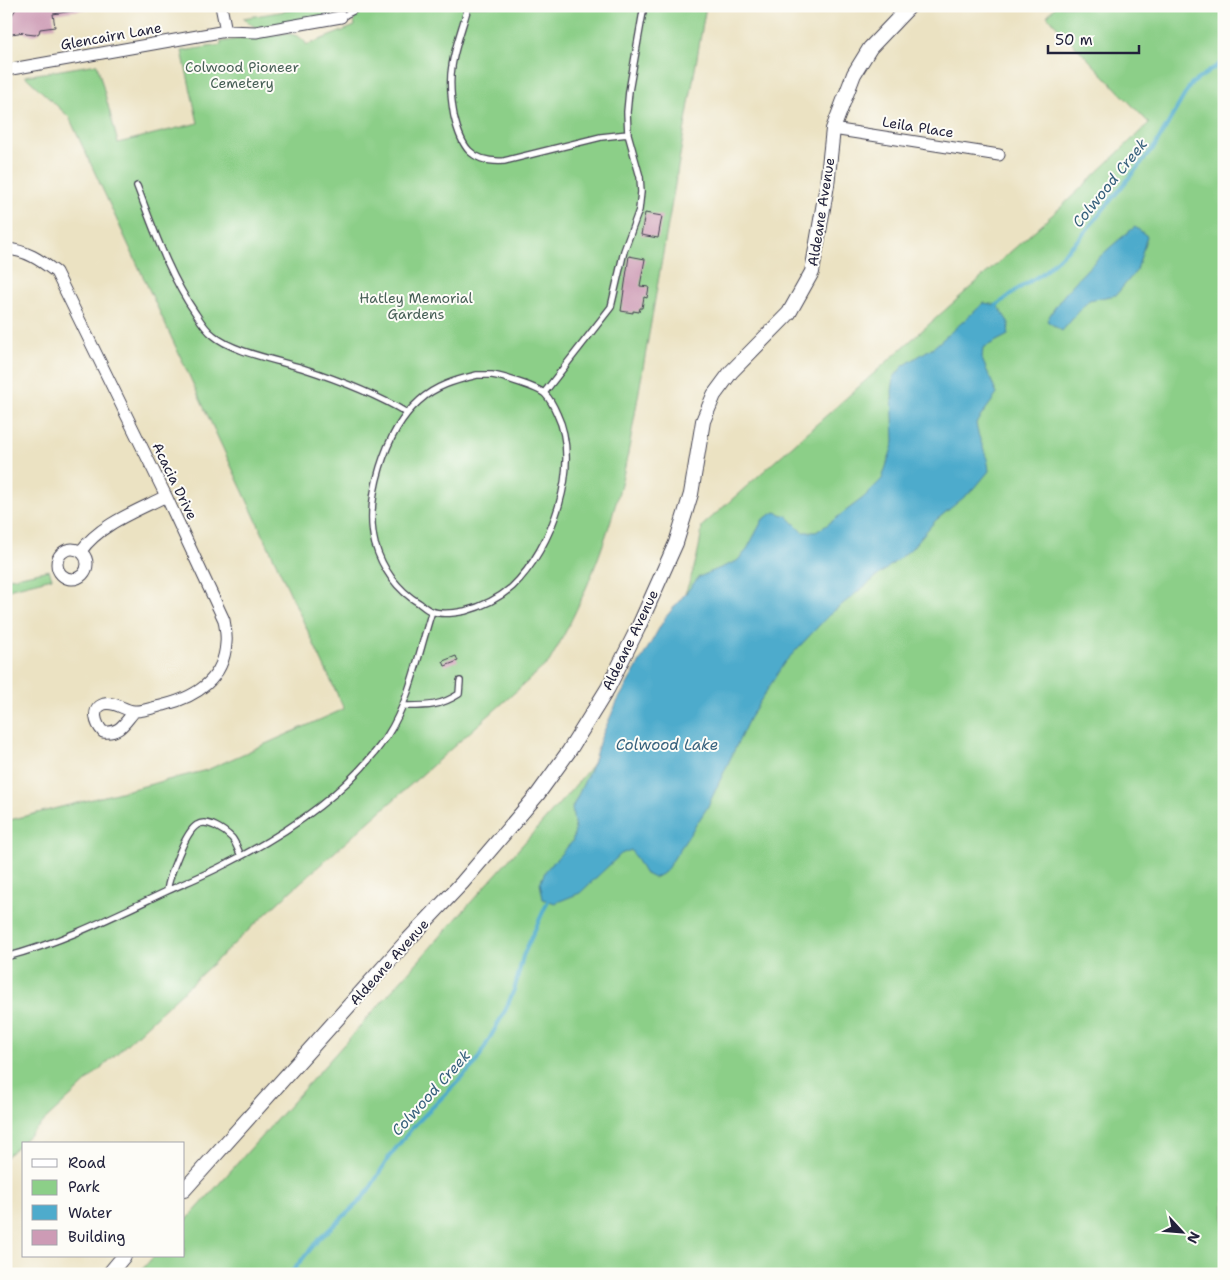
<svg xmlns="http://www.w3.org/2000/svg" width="1230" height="1280" font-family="'Shantell Sans',sans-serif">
<rect width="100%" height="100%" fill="#fdfcf7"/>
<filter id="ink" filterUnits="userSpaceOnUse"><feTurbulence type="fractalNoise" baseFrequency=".02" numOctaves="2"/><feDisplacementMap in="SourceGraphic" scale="10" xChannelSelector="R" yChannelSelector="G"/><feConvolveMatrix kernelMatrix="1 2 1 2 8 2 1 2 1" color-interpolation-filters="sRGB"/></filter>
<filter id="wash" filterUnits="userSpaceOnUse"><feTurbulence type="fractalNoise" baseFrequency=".0096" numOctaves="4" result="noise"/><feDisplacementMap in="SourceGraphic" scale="20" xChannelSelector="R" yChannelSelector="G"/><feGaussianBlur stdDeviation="1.12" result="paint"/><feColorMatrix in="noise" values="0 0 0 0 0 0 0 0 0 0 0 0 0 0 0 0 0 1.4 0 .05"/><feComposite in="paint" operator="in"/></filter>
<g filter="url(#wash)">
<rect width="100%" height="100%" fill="#ebe2c2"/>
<path fill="#8ccf88" stroke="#577862" d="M 298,6 L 706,6 L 630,443 C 615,521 589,593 549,662 L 284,897 L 6,1157 L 6,821 L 207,770 L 344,709 L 69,117 L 25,76 L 97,64 L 118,143 L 198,123 L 182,51 L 221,45 L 221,42 L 250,37 L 251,39 C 269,36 296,26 307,45 L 355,26 L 353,12 L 256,28 L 243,18 L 298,9 Z
M 1056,6 L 1224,6 L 1224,1274 L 138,1274 L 154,1256 L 184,1256 L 184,1223 L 566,796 C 581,779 596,761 608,742 C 620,724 629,704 639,685 C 666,636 697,583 702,526 L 1061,207 L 1149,123 L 1047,16 Z
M 49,570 L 52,578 L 12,588 L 6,593 L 6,575 L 11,578 Z"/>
<path fill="#4eabcc" stroke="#386684" d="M 1135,227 L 1147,236 L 1137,270 L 1116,295 L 1089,300 L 1062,331 L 1047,321 C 1061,291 1108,247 1135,227 Z
M 984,303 L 997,305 L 1009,323 L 1008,335 L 983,348 L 982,359 L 997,394 L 976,423 C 978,441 988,453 989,471 L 974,489 L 935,521 L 911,549 L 829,615 L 784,663 L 749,719 L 707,808 L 665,872 L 654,878 L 644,873 L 631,850 L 621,854 L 580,893 L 555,903 L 543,899 L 540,883 L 546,870 L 572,842 L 575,831 L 572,808 L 593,763 L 600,740 L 617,702 L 665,618 L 699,577 L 737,561 L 746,551 L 763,519 L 775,512 L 787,516 L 803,532 L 816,532 L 827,525 L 863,498 L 882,479 L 894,442 L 892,391 L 894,377 L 903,366 L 935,346 Z"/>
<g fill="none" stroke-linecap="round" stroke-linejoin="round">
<path stroke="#4eabcc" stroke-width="4" d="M 997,305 L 1018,289 L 1043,273 L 1080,238 L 1155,146 L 1191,84 L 1224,61
M 290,1274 L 319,1239 L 358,1203 L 369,1190 L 389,1157 L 412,1128 L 476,1063 L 506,1009 L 515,987 L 523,956 L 548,901"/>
</g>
<g id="blocks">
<path fill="#cd9bb5" d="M 18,6 L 86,6 L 86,9 L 53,14 L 55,27 L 40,29 L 39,33 L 35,35 L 26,34 L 24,32 L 6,35 L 6,24 Z
M 645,213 L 662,216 L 658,238 L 641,235 Z
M 629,256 L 645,259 L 640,286 L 649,287 L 647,298 L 644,297 L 642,308 L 640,308 L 639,312 L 633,311 L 633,313 L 621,311 Z
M 456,656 L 458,661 L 445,666 L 443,661 Z"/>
</g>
</g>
<g filter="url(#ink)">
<use href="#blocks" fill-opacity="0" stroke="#403f4f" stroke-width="1"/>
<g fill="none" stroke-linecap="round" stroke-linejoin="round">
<defs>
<path id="service" d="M 468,7 C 463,26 455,46 452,66 C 449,83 451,99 454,116 C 461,146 470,163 504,161 L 601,137 L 628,134
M 341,17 L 353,11 L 357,6
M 137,186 C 154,230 169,275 196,314 C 201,322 206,330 213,335 C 232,352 277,360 302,368 C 339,380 374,393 407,413
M 477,375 C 482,375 487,375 492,375 C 501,376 539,388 545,394 C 550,399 554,407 557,414 C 582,465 552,549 512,587 C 499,598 481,607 465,611 C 455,613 441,615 431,611 C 427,610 423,606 419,603 C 397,590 382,568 375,544 C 364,500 385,431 419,401 C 435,386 456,380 477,375 Z
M 544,393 L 611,307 L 624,251 L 639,210 L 641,192 L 640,177 L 628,134 L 627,112 L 629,91 L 644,6
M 403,706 C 425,706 439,707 459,694 L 460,681
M 167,891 C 169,877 185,832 197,825 C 207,818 225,831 232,838 C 236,843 238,850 241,856
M 6,957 C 63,942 114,916 167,891 C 187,882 207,874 226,864 C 286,834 349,792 387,736 C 410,701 419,651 432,611"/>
<path id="minor" d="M 221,6 L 226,31
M 6,70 L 226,31 L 256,32 L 341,17
M 833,129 L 999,155
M 6,249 C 26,250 40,260 56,272 L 166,496 L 224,620 C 225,627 227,635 226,643 C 224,679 196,697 164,705 C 155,707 142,712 134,711 C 123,710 115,701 104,704 C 90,709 96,724 103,732 C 120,734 124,723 134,712
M57 564a15 15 0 1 1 30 0a15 15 0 1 1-30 0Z
M 81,551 C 100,524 137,511 166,496"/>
<path id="tertiary" d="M 184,1190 L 407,941 L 462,883 L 538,794 L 569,751 L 608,688 L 638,628 L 676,543 L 691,494 L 703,421 L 714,395 L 731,372 L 789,313 L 812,272 L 827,185 L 833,129 L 854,74 L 870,48 L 910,6
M 109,1274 L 124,1256"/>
</defs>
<use href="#service" stroke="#403f4f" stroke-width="8"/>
<use href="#minor" stroke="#403f4f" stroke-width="13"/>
<use href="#tertiary" stroke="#403f4f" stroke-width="16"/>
<use href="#service" stroke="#fff" stroke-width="5.5"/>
<use href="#minor" stroke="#fff" stroke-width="11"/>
<use href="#tertiary" stroke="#fff" stroke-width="14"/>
</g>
</g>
<g text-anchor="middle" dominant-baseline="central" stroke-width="4" stroke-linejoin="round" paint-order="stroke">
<g font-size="14" fill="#22223b" stroke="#fdfcf7">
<text transform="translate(111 36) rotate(-10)">Glencairn Lane</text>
<text transform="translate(918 127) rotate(9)">Leila Place</text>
<text transform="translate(821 212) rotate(-81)">Aldeane Avenue</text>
<text transform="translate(175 481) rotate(64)">Acacia Drive</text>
<text transform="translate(630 640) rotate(-64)">Aldeane Avenue</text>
<text transform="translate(389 962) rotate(-48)">Aldeane Avenue</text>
</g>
<g font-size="14" fill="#475f56" stroke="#fdfcf7">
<text x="242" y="67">Colwood Pioneer<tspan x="242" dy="16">Cemetery</tspan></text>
<text x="416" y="298">Hatley Memorial<tspan x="416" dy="16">Gardens</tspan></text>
</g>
<g font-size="15" font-style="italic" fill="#36607c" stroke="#fdfcf7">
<text transform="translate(1110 183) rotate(-51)">Colwood Creek</text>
<text x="667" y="745">Colwood Lake</text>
<text transform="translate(431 1093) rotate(-48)">Colwood Creek</text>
</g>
</g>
<rect width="1230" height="1280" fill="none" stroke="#fdfcf7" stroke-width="25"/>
<rect x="22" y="1142" width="162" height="115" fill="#fdfcf7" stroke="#a5a5ac"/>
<rect x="32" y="1159" width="25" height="8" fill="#ffffff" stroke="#a5a5ac"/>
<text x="68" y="1168" font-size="15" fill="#22223b">Road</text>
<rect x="32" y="1180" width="25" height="15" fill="#8ccf88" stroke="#a5a5ac"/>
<text x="68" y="1192" font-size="15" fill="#22223b">Park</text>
<rect x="32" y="1205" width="25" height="15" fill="#4eabcc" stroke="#a5a5ac"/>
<text x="68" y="1218" font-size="15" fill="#22223b">Water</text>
<rect x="32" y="1230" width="25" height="15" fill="#cd9bb5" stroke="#a5a5ac"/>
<text x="68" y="1242" font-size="15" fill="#22223b">Building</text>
<g transform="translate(1182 1232) rotate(116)" stroke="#fdfcf7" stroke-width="4" paint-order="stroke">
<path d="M0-4L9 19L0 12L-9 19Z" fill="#22223b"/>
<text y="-8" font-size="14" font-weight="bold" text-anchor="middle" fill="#22223b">N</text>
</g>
<path d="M1048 45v8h91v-8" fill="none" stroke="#22223b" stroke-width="2.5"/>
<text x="1055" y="45" font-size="15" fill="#22223b" stroke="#fdfcf7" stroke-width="4" paint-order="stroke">50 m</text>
</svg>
